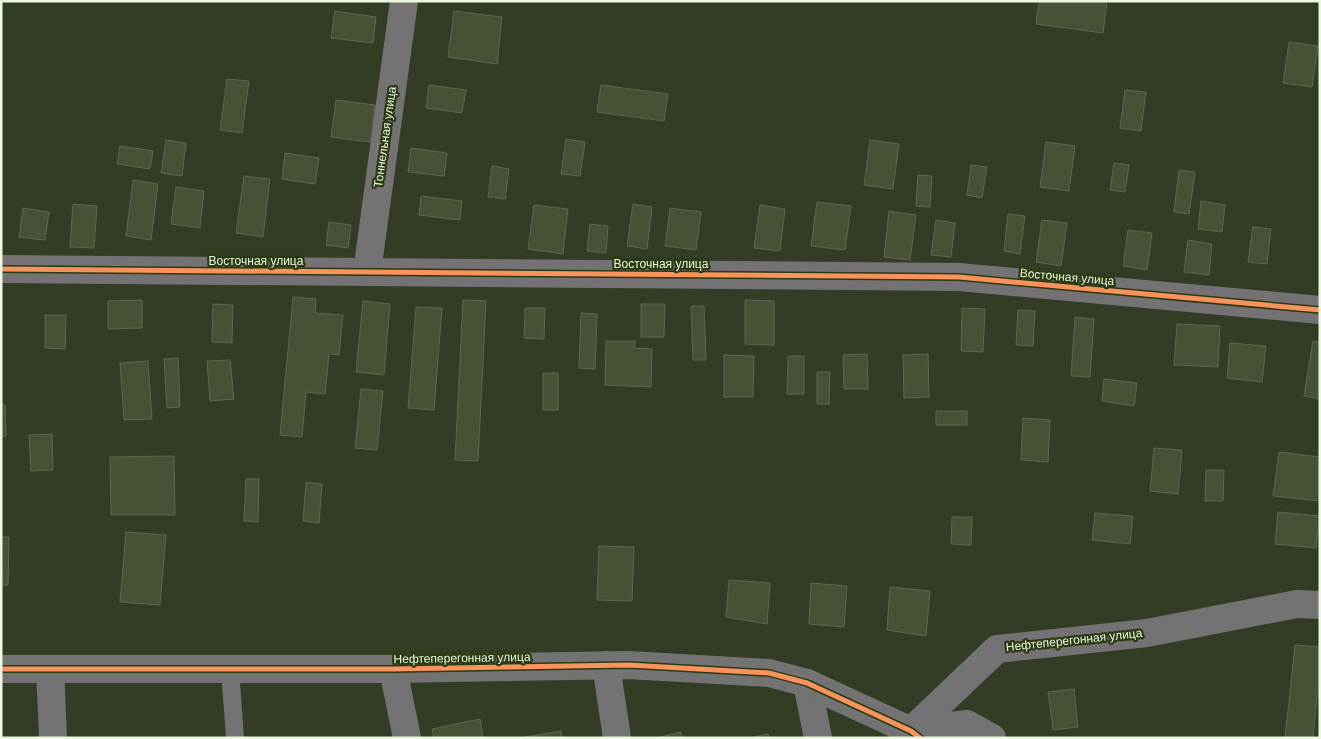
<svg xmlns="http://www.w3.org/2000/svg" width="1321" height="739" font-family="Helvetica,sans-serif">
<rect width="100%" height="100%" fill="#333c25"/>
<path fill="#475136" stroke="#5f6754" d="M 1039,1 L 1107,1 L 1103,33 L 1036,24 Z
M 335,11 L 376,17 L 373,43 L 331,38 Z
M 454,11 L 502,17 L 497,64 L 448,57 Z
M 1289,42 L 1318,46 L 1312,87 L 1283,83 Z
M 227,79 L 249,81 L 242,133 L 220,130 Z
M 429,85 L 466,90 L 462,113 L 426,108 Z
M 601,85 L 668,94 L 664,121 L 597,112 Z
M 1125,90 L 1146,92 L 1141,131 L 1120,128 Z
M 336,100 L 375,105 L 370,142 L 331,137 Z
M 566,139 L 585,142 L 580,176 L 561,174 Z
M 166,140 L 186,143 L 182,176 L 161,173 Z
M 870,140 L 899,144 L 893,189 L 864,185 Z
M 1046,142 L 1075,146 L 1069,191 L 1040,187 Z
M 120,146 L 153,151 L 150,169 L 117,164 Z
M 411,148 L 447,153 L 444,176 L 408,172 Z
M 285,153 L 319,158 L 315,184 L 282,179 Z
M 1114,163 L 1129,165 L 1125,192 L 1110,190 Z
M 971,165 L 987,167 L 982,198 L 967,195 Z
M 492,166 L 509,169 L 505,199 L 488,197 Z
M 1179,170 L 1195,172 L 1189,214 L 1174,212 Z
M 918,175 L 932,176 L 930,207 L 916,206 Z
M 244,176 L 270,179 L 263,237 L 236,233 Z
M 133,180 L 158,184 L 151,240 L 126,236 Z
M 176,187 L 204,191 L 200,228 L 171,224 Z
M 421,196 L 462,201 L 460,220 L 419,215 Z
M 1201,201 L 1225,205 L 1222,232 L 1198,229 Z
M 817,202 L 851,206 L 845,250 L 811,246 Z
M 73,204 L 97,206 L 94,248 L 70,247 Z
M 633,204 L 652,207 L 647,249 L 627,246 Z
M 534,205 L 568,209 L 563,254 L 528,249 Z
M 760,205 L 785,209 L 780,251 L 754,248 Z
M 23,208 L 49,212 L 45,240 L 19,237 Z
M 670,208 L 701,212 L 696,250 L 665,246 Z
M 889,211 L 916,215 L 910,260 L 884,257 Z
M 1008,214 L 1025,216 L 1020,254 L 1004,251 Z
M 936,220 L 955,223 L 951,257 L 931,255 Z
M 1042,220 L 1067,223 L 1061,266 L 1036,262 Z
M 329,222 L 351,225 L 348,248 L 326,245 Z
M 590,224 L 608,226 L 606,253 L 587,251 Z
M 1253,227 L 1271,229 L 1267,264 L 1248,262 Z
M 1128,230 L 1152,233 L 1147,270 L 1123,266 Z
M 1188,240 L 1212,244 L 1209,275 L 1184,272 Z
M 293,297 L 316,299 L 315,313 L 343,315 L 339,355 L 329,354 L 325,394 L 306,392 L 302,437 L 280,435 Z
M 142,300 L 142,328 L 108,329 L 108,301 Z
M 463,300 L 486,301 L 478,461 L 455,460 Z
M 745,300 L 774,301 L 774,345 L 745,344 Z
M 363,301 L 390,304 L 384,375 L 356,372 Z
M 213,304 L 233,305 L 232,343 L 212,342 Z
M 641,304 L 665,304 L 664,337 L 641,337 Z
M 691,306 L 704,306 L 706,360 L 693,360 Z
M 416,307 L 442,308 L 434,410 L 408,408 Z
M 525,308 L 545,308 L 544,339 L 524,338 Z
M 962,308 L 985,309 L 983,352 L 961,351 Z
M 1018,310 L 1035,311 L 1033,346 L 1016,345 Z
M 581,313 L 597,314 L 595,369 L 579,368 Z
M 45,315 L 66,315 L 65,349 L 45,348 Z
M 1075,317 L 1094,319 L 1090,377 L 1071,376 Z
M 1177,324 L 1220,326 L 1218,367 L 1174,365 Z
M 606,341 L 635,341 L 634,348 L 652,349 L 651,387 L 605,385 Z
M 1313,341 L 1320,342 L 1320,399 L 1304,396 Z
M 1230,343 L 1266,346 L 1262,382 L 1227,378 Z
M 867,354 L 868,389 L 844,389 L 843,355 Z
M 928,354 L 929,397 L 904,398 L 903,355 Z
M 724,355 L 754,356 L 753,397 L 724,397 Z
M 788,356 L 804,356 L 804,394 L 787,394 Z
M 178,358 L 180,407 L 167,408 L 164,359 Z
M 230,360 L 234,399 L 210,401 L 207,361 Z
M 148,361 L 152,419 L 124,420 L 120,363 Z
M 817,372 L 830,372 L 829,404 L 817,404 Z
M 543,373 L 558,373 L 558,410 L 543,410 Z
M 1104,379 L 1137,383 L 1134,406 L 1102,401 Z
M 361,389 L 383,391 L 377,450 L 355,448 Z
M 1,405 L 5,405 L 6,436 L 1,436 Z
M 936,411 L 967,411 L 967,425 L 936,425 Z
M 1023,418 L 1050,420 L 1048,462 L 1021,460 Z
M 52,434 L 53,470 L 31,471 L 29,435 Z
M 1154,448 L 1182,450 L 1178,494 L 1150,491 Z
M 1279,452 L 1320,457 L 1320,501 L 1273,496 Z
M 174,456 L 175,515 L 111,515 L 110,457 Z
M 1206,470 L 1224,470 L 1223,501 L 1205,501 Z
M 246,479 L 259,479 L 258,522 L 244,521 Z
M 306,482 L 322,484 L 319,523 L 303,521 Z
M 1278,512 L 1320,516 L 1316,548 L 1275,544 Z
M 1095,513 L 1133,516 L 1130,544 L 1092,540 Z
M 952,517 L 972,517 L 971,545 L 951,544 Z
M 126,532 L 166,535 L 160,605 L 120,602 Z
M 1,537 L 9,537 L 8,585 L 1,585 Z
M 599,546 L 634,547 L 632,601 L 597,600 Z
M 729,580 L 770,583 L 767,624 L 726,617 Z
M 811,583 L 847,586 L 844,627 L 809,624 Z
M 890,587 L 930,591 L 926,636 L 887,630 Z
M 1295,645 L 1320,647 L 1320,696 L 1317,696 L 1313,738 L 1285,738 Z
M 1074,689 L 1078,727 L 1053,730 L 1048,692 Z
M 480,719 L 483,738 L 434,738 L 432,729 Z
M 561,731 L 562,738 L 525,737 Z
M 681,732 L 682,738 L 657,738 Z
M 768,734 L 769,738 L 750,738 Z"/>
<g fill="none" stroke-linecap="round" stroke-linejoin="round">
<path stroke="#747274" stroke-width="18" d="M 230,669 L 235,738"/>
<path stroke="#747274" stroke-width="28" d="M 1,269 L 959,277 L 1320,310
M 367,272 L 404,1
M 606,665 L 617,738
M 50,669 L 53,738
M 393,669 L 407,738
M 807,683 L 818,738
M 911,731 L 997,649 L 1147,633 L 1297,604 L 1320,605"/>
<path stroke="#747374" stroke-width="28" d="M 1,669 L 393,669 L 629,665 L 769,673 L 807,683 L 911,731 L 920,738
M 911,731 L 967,724 L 992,738"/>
<defs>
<path id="cycleway" d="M 1,269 L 959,277 L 1320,310
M 1,669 L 393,669 L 629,665 L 769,673 L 807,683 L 911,731 L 920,738"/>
</defs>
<use href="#cycleway" stroke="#2a3a11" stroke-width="8"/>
<use href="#cycleway" stroke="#f8935d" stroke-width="5"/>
</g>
<g text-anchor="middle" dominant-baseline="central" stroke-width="4.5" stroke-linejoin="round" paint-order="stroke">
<g font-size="12" fill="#ebf7df" stroke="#2a3a11">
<text transform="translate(385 137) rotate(-82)">Тоннельная улица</text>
<text x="256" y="261">Восточная улица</text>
<text x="661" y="264">Восточная улица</text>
<text transform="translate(1067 277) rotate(5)">Восточная улица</text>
<text transform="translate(1074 640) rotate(-6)">Нефтеперегонная улица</text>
<text transform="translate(462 658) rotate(-1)">Нефтеперегонная улица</text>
</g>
</g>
<rect width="1321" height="739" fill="none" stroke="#ebf7df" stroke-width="5"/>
</svg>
